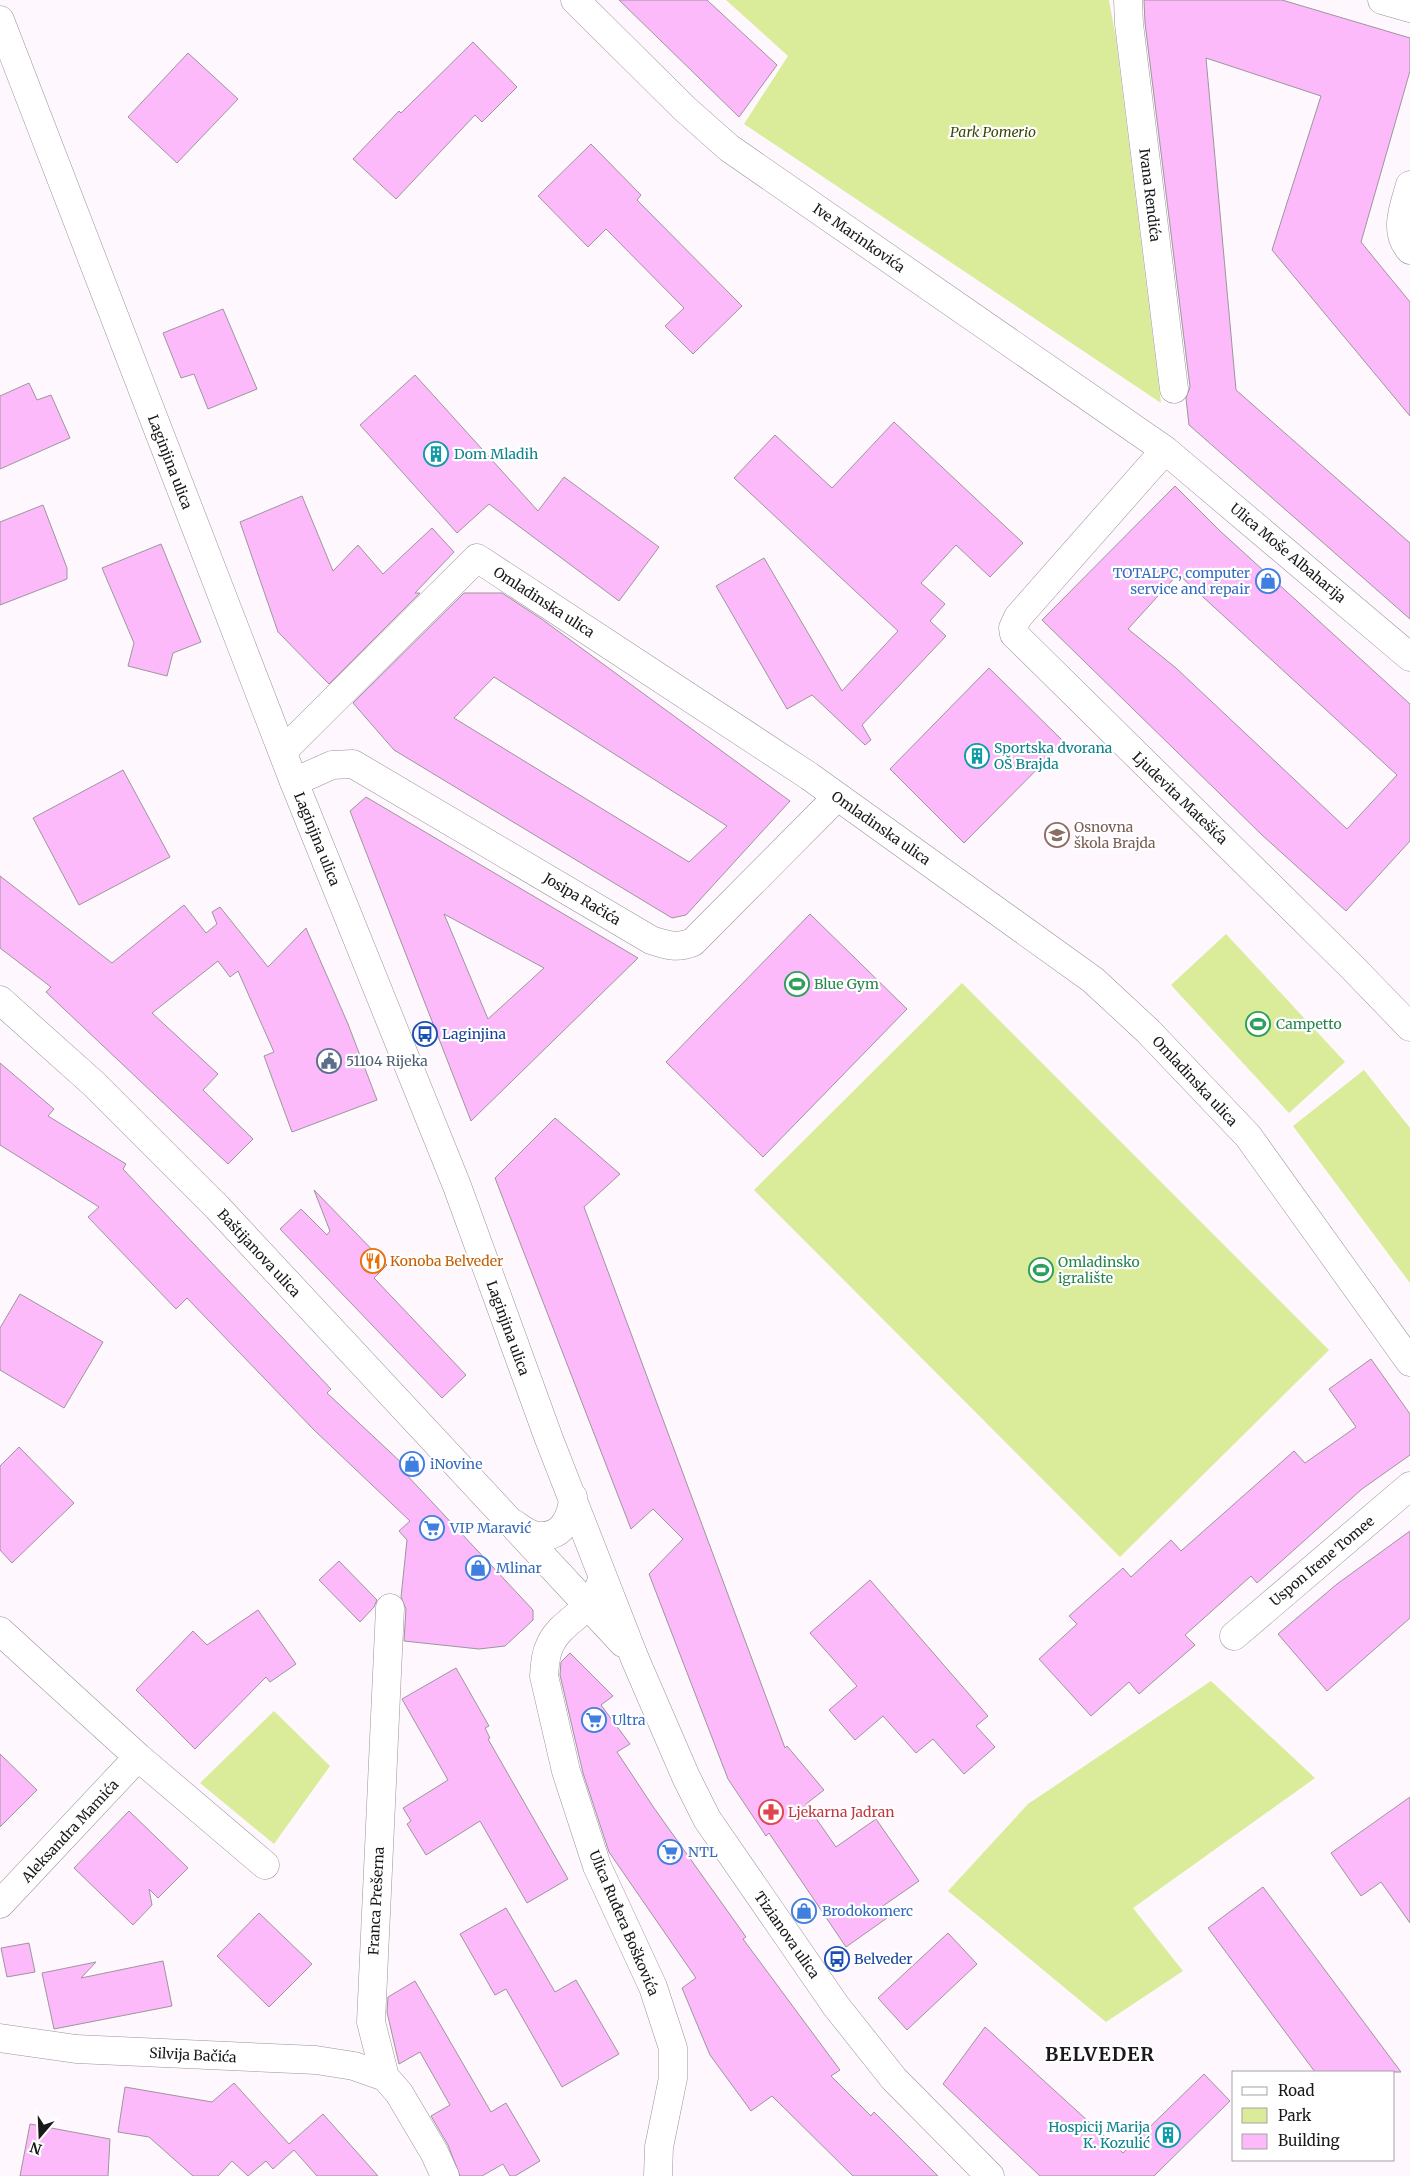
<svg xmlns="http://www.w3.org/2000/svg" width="1410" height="2176" font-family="Merriweather,serif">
<rect width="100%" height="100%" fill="#fef7fd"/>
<path fill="#daec9a" d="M 726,0 L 1109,0 L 1116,39 L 1161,403 L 744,124 L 788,56 Z
M 1226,934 L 1345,1062 L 1289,1113 L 1171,985 Z
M 962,983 L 1329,1350 L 1120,1557 L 754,1190 Z
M 1364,1070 L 1410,1128 L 1410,1283 L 1293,1126 Z
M 1211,1681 L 1315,1778 L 1133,1908 L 1183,1971 L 1106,2022 L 948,1891 L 1028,1804 Z
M 274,1711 L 330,1766 L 274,1844 L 200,1783 Z"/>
<path fill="#fcbafa" stroke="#9c969c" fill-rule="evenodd" d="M 619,0 L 707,0 L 777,65 L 739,117 Z
M 1144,0 L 1282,0 L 1410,38 L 1410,71 L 1361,242 L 1410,302 L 1410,416 L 1272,250 L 1321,96 L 1206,58 L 1236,390 L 1410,543 L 1410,619 L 1189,425 L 1186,398 L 1190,387 L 1145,23 Z
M 473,42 L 517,87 L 482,122 L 475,115 L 396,199 L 353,159 L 399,111 L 401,113 Z
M 188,53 L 238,99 L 177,163 L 128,117 Z
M 591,144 L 641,195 L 637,200 L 742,306 L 693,354 L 665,326 L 684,308 L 606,229 L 588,247 L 538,196 Z
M 223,309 L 257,389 L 208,409 L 194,374 L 181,378 L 163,333 Z
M 415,375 L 538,511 L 564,477 L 659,547 L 619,601 L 489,504 L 457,533 L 360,425 Z
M 29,383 L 37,400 L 51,395 L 70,438 L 0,469 L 0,396 Z
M 894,422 L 1023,543 L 990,577 L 956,545 L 921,583 L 945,604 L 930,621 L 946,636 L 862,725 L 871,740 L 865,745 L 812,695 L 787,709 L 716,586 L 764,558 L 842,691 L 898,631 L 734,478 L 775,435 L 832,488 Z
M 1175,486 L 1219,530 L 1410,704 L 1410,841 L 1346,911 L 1262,835 L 1042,620 ZM 1178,574 L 1397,775 L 1347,829 L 1176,668 L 1128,629 Z
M 302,496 L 333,571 L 358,545 L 383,574 L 432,528 L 454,552 L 415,593 L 420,593 L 329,684 L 278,632 L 240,522 Z
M 43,505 L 67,568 L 67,579 L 0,605 L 0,522 Z
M 161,544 L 201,642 L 173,653 L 167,676 L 128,666 L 134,643 L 102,568 Z
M 464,593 L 502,593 L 543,620 L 790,801 L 686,915 L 672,918 L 394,750 L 353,703 ZM 494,677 L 727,826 L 689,862 L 454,718 Z
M 989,668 L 1064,742 L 964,843 L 890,769 Z
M 123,770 L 170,857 L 79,905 L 33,818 Z
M 366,797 L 638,958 L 471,1121 L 350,811 ZM 444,914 L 544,968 L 488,1019 Z
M 0,876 L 112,963 L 184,905 L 206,933 L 217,924 L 212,912 L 220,907 L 268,967 L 306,928 L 348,1024 L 377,1100 L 292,1132 L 264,1056 L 274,1052 L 238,971 L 230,977 L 218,961 L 152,1013 L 218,1074 L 203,1090 L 253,1139 L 228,1164 L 46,992 L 51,987 L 0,948 Z
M 810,914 L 907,1009 L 763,1157 L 666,1062 Z
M 0,1063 L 54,1109 L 48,1116 L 126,1164 L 123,1169 L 331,1389 L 327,1393 L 406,1467 L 403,1471 L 533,1610 L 533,1620 L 505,1646 L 479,1649 L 404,1641 L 406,1609 L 401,1597 L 407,1540 L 399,1531 L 410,1521 L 314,1430 L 187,1298 L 176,1309 L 88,1217 L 99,1207 L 0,1145 Z
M 555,1118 L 620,1174 L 584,1207 L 785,1748 L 787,1746 L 824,1790 L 806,1804 L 836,1847 L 876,1819 L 919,1881 L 880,1908 L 887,1918 L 846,1947 L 769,1833 L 766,1836 L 728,1779 L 649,1574 L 683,1539 L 653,1509 L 631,1529 L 495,1178 Z
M 314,1190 L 387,1265 L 374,1278 L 466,1375 L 442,1398 L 280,1229 L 301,1209 L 327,1235 L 330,1231 Z
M 20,1294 L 103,1342 L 64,1408 L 0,1370 L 0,1328 Z
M 1371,1359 L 1410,1414 L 1410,1455 L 1362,1489 L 1257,1583 L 1251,1576 L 1185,1635 L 1195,1645 L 1139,1694 L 1129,1682 L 1091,1716 L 1039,1659 L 1077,1624 L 1069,1616 L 1123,1568 L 1131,1577 L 1171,1540 L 1181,1551 L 1294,1451 L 1305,1463 L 1356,1427 L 1329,1389 Z
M 19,1447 L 74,1503 L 12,1563 L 0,1550 L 0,1466 Z
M 1410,1531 L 1410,1618 L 1327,1691 L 1278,1634 L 1337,1584 Z
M 339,1561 L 377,1600 L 374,1607 L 360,1622 L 319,1580 Z
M 870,1580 L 988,1716 L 976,1726 L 995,1747 L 964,1774 L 933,1739 L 916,1753 L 883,1716 L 855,1740 L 829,1710 L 857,1686 L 810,1633 Z
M 258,1610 L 296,1664 L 270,1682 L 266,1677 L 195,1749 L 136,1690 L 193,1631 L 207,1645 Z
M 570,1653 L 613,1696 L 601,1705 L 630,1744 L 617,1752 L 654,1808 L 746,1937 L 743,1939 L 840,2070 L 831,2076 L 871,2116 L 874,2112 L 938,2176 L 853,2176 L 772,2096 L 751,2111 L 710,2055 L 682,1988 L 696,1978 L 609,1852 L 583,1773 L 560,1675 L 561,1662 Z
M 456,1668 L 489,1726 L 485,1728 L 490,1738 L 488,1739 L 568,1879 L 527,1903 L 480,1821 L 426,1855 L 407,1824 L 411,1821 L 403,1808 L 448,1780 L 402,1699 Z
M 0,1754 L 37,1790 L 0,1827 Z
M 1410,1797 L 1410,1923 L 1381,1882 L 1361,1896 L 1331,1853 Z
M 129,1811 L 188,1868 L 158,1898 L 149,1889 L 152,1905 L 133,1925 L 74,1868 Z
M 1263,1887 L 1401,2072 L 1315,2072 L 1208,1928 Z
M 506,1908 L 555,1992 L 576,1980 L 619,2054 L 562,2087 L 506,1989 L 495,1995 L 460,1934 Z
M 259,1913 L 312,1964 L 269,2007 L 217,1956 Z
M 948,1933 L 977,1964 L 907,2030 L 878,1998 Z
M 29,1943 L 35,1972 L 7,1977 L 1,1948 Z
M 163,1961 L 172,2006 L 54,2029 L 42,1973 L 96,1962 L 81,1978 Z
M 415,1981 L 491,2112 L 506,2103 L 540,2161 L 515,2176 L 510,2176 L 503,2164 L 482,2176 L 460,2176 L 448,2145 L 431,2116 L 450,2105 L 420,2052 L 399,2064 L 387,2012 L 388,1997 Z
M 985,2027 L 1123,2153 L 1204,2074 L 1230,2101 L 1154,2176 L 1040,2176 L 943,2084 Z
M 234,2083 L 289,2144 L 323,2114 L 378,2176 L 317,2176 L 294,2150 L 273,2169 L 266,2161 L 248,2176 L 232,2161 L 218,2176 L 193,2176 L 149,2137 L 118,2132 L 125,2087 L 212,2102 Z
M 30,2124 L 110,2139 L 108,2176 L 20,2176 Z"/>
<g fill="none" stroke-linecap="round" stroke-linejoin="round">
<defs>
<path id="pedestrian" d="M 1128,0 L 1129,24 L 1174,389"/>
<path id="minor" d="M 575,0 L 685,109 L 729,148 L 1165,450 L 1410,657
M 1410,185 C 1404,207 1393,231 1410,250
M 1165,450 L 1018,617 L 1013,628 L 1014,634 L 1352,967 L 1410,1027
M 283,751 L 477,558 L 809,776 L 1093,980 L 1148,1031 L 1248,1136 L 1410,1362
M 294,782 L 332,765 L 353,764 L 651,940 C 666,945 678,949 693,942 L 837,797
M 600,1585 C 593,1612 561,1620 550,1645 C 545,1655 545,1665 544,1676 L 566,1771 L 597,1866 L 653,1987 L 673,2048 L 673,2078 L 659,2147 L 658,2176
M 390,1608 L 371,2022 L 385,2077 L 399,2093 L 434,2152 L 445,2176
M 0,1631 L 138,1757 L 265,1865
M 1234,1636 L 1410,1486
M 0,1904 L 138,1757
M 0,2038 L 76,2049 L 316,2060 L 354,2066 L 385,2077"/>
<path id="secondary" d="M 1382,0 L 1410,8
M 0,20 L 294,782 L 457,1186 L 549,1439 L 635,1659 L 686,1777 L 707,1819 L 836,2006 L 894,2079 L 990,2176
M 0,1000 L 94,1084 L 217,1207 L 623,1643
M 513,1523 C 519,1527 526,1533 534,1535 C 560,1541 572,1519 573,1497"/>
</defs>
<use href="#pedestrian" stroke="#9a9399" stroke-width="29"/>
<use href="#minor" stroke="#9a9399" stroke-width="29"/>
<use href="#secondary" stroke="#9a9399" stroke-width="29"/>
<use href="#pedestrian" stroke="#fff" stroke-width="28"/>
<use href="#minor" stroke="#fff" stroke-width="28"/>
<use href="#secondary" stroke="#fff" stroke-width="28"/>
</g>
<defs>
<symbol id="building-ring" viewBox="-11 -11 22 22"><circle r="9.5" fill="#fff" stroke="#0f9aa8" stroke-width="1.5"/><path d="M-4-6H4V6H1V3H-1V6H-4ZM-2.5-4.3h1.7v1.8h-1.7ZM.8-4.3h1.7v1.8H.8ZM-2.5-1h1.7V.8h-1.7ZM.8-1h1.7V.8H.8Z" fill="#0f9aa8"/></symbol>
<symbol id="shop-ring" viewBox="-11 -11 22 22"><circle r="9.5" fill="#fff" stroke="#3f7fe0" stroke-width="1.5"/><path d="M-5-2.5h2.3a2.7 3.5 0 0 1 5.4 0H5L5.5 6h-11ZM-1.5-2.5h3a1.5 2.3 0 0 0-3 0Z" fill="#3f7fe0"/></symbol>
<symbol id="school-ring" viewBox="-11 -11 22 22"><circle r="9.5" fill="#fff" stroke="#8d6e63" stroke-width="1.5"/><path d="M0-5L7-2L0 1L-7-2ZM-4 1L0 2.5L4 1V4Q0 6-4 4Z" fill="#8d6e63"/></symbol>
<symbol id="stadium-ring" viewBox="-11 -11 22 22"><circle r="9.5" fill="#fff" stroke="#2e9e5b" stroke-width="1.5"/><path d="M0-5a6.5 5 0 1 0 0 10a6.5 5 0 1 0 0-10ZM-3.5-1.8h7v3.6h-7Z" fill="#2e9e5b"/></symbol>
<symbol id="bus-ring" viewBox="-11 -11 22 22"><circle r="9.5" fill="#fff" stroke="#1a4fb4" stroke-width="1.5"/><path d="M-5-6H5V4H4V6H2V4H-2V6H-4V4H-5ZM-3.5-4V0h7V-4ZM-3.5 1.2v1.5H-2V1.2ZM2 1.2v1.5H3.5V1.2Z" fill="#1a4fb4"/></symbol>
<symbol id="civic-ring" viewBox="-11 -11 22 22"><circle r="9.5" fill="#fff" stroke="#5c6f8a" stroke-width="1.5"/><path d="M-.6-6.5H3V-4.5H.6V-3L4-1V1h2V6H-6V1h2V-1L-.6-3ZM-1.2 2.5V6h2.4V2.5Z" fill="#5c6f8a"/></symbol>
<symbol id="restaurant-ring" viewBox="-11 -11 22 22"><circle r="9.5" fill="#fff" stroke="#e8710a" stroke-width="1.5"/><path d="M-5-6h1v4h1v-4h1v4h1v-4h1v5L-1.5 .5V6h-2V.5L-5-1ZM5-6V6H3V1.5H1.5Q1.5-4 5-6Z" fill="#e8710a"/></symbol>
<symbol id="supermarket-ring" viewBox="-11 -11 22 22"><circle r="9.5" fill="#fff" stroke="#3f7fe0" stroke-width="1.5"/><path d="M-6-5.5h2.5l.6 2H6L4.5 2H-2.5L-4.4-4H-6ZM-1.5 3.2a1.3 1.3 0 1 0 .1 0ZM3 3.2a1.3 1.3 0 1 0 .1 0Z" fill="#3f7fe0"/></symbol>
<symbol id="pharmacy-ring" viewBox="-11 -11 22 22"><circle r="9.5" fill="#fff" stroke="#e0444e" stroke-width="1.5"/><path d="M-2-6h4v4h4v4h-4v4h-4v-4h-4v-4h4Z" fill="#e0444e"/></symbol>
</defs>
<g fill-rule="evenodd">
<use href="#building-ring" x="422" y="440" width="28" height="28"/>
<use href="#shop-ring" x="1254" y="567" width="28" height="28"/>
<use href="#building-ring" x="963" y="742" width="28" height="28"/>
<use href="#school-ring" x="1043" y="821" width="28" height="28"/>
<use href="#stadium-ring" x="783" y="970" width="28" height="28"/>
<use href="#stadium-ring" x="1244" y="1010" width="28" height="28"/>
<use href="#bus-ring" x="411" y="1020" width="28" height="28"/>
<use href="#civic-ring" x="315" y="1047" width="28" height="28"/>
<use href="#restaurant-ring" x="359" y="1247" width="28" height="28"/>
<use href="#stadium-ring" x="1027" y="1256" width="28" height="28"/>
<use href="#shop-ring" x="398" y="1450" width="28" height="28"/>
<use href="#supermarket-ring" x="418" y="1514" width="28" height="28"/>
<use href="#shop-ring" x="464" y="1554" width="28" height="28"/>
<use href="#supermarket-ring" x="580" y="1706" width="28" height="28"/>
<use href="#pharmacy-ring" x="757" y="1798" width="28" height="28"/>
<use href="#supermarket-ring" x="656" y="1838" width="28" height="28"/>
<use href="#shop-ring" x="790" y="1897" width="28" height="28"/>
<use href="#bus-ring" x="823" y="1945" width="28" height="28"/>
<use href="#building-ring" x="1154" y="2121" width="28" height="28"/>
</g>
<g text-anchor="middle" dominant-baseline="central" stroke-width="4.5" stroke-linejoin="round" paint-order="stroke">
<g font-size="14" font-style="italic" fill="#3d4704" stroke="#fff">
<text x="993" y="132">Park Pomerio</text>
</g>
<g font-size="14" fill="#1a181a" stroke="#fff">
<text transform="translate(1150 195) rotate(83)">Ivana Rendića</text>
<text transform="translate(859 238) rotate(35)">Ive Marinkovića</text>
<text transform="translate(170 462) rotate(69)">Laginjina ulica</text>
<text transform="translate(1288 553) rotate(40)">Ulica Moše Albaharija</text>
<text transform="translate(544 602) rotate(33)">Omladinska ulica</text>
<text transform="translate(1180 798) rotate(44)">Ljudevita Matešića</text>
<text transform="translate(881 828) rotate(35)">Omladinska ulica</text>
<text transform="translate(317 839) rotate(68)">Laginjina ulica</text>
<text transform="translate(582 899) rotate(31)">Josipa Račića</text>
<text transform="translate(1195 1081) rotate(47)">Omladinska ulica</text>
<text transform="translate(259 1253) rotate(47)">Baštijanova ulica</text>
<text transform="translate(508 1328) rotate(70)">Laginjina ulica</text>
<text transform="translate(1322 1561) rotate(-40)">Uspon Irene Tomee</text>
<text transform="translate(70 1831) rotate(-47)">Aleksandra Mamića</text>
<text transform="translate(376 1901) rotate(-87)">Franca Prešerna</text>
<text transform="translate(624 1923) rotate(67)">Ulica Ruđera Boškovića</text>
<text transform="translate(787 1935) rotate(55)">Tizianova ulica</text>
<text transform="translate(193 2055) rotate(3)">Silvija Bačića</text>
</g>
<g font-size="14" fill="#0d838f" stroke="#fff" text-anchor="start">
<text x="454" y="454">Dom Mladih</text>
<text x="994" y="748">Sportska dvorana<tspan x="994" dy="16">OŠ Brajda</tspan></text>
<text x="1150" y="2127" text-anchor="end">Hospicij Marija<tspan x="1150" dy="16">K. Kozulić</tspan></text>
</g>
<g font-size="14" fill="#366cbe" stroke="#fff" text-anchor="start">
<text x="1250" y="573" text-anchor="end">TOTALPC, computer<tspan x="1250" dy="16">service and repair</tspan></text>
<text x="430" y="1464">iNovine</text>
<text x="450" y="1528">VIP Maravić</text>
<text x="496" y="1568">Mlinar</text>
<text x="612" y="1720">Ultra</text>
<text x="688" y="1852">NTL</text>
<text x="822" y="1911">Brodokomerc</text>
</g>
<g font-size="14" fill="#785e54" stroke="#fff" text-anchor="start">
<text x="1074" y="827">Osnovna<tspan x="1074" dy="16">škola Brajda</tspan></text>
</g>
<g font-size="14" fill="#27864d" stroke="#fff" text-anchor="start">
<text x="814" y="984">Blue Gym</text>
<text x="1276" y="1024">Campetto</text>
<text x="1058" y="1262">Omladinsko<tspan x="1058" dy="16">igralište</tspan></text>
</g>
<g font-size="14" fill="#164399" stroke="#fff" text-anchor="start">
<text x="442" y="1034">Laginjina</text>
<text x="854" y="1959">Belveder</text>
</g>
<g font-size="14" fill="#4e5e75" stroke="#fff" text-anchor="start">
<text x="346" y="1061">51104 Rijeka</text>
</g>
<g font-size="14" fill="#c56008" stroke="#fff" text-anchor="start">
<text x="390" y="1261">Konoba Belveder</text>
</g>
<g font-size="14" fill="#be3a42" stroke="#fff" text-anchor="start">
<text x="788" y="1812">Ljekarna Jadran</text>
</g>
<g font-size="19" font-weight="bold" letter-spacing="1" fill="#1a181a" stroke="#fff">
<text x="1100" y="2054">BELVEDER</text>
</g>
</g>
<rect x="1232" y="2071" width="162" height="90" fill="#ffffff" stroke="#a3a3a3"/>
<rect x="1242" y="2087" width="25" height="8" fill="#ffffff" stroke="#a3a3a3"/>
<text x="1278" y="2096" font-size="15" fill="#1a181a">Road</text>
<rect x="1242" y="2108" width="25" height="15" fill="#daec9a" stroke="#a3a3a3"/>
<text x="1278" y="2121" font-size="15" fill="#1a181a">Park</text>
<rect x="1242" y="2134" width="25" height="15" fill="#fcbafa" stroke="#a3a3a3"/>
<text x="1278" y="2146" font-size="15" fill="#1a181a">Building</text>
<g transform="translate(40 2136) rotate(199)" stroke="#ffffff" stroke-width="4" paint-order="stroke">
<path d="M0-4L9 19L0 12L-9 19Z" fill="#1a181a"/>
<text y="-8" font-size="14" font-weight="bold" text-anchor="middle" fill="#1a181a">N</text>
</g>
</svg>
